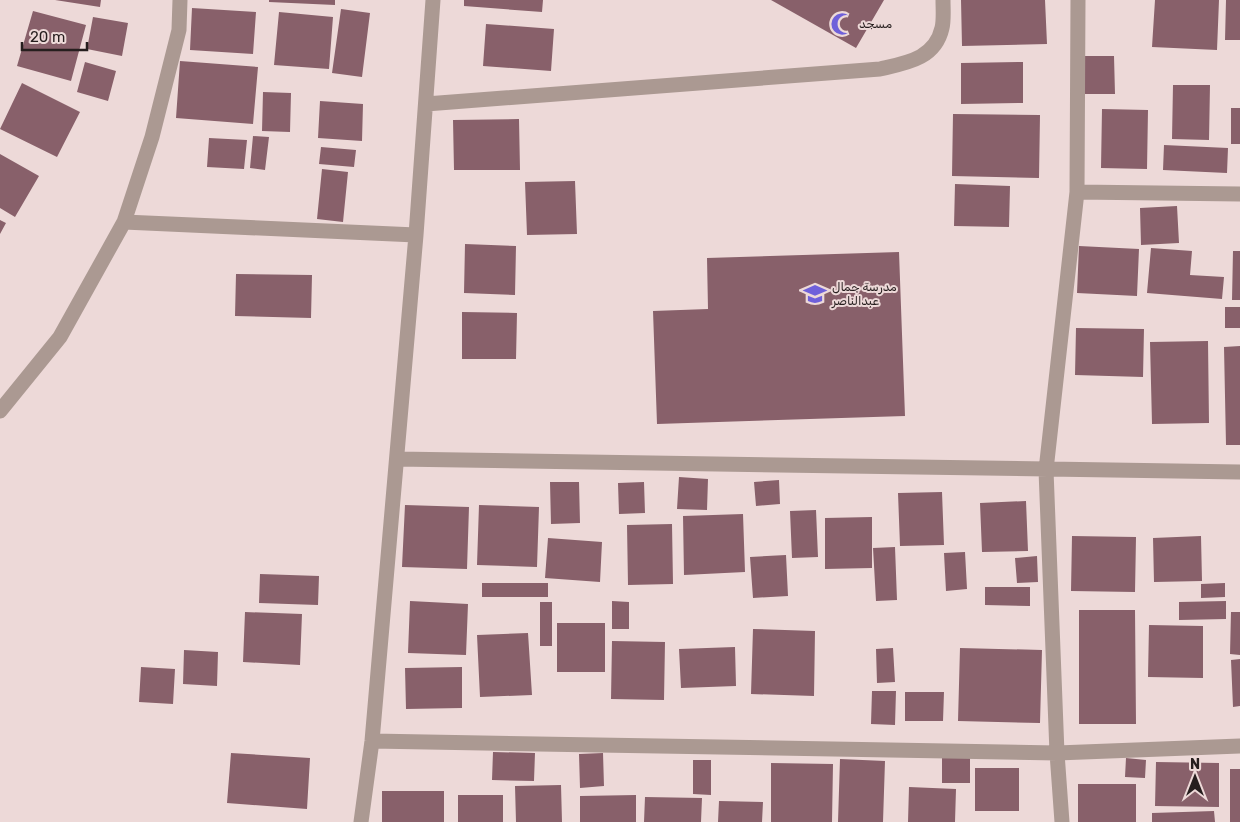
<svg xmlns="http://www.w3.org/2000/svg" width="1240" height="822" font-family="Rubik,Cairo,sans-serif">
<rect width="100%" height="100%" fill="#edd9d8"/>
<path fill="#88606a" d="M 55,0 L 101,0 L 100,7 Z
M 269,0 L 335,0 L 335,5 L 269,2 Z
M 464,0 L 543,0 L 542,12 L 464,6 Z
M 771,0 L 884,0 L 856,48 Z
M 961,0 L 1045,0 L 1047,44 L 962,46 Z
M 1155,0 L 1219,0 L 1217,50 L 1152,47 Z
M 1226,0 L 1240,0 L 1240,40 L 1225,40 Z
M 192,8 L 256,12 L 253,54 L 190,50 Z
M 341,9 L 370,13 L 362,77 L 332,73 Z
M 33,11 L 86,25 L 71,81 L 17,66 Z
M 279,12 L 333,17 L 329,69 L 274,65 Z
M 93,17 L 128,23 L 122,56 L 87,49 Z
M 486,24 L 554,29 L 551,71 L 483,66 Z
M 1082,56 L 1114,56 L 1115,94 L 1083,94 Z
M 180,61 L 258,67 L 253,124 L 176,118 Z
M 85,62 L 116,71 L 108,101 L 77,92 Z
M 1023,62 L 1023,103 L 961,104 L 961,63 Z
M 22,83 L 80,112 L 57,157 L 0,129 Z
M 1173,85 L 1210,85 L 1209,140 L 1172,139 Z
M 263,92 L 291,93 L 290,132 L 262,131 Z
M 320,101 L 363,104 L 362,141 L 318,138 Z
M 1231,108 L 1240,108 L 1240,144 L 1231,144 Z
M 1102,109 L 1148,110 L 1147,169 L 1101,168 Z
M 953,114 L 1040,115 L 1039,178 L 952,176 Z
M 519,119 L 520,170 L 454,170 L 453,120 Z
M 253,136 L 269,137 L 265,170 L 250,168 Z
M 209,138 L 247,140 L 244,169 L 207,167 Z
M 1164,145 L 1228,148 L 1227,173 L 1163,170 Z
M 321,147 L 356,150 L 354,167 L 319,164 Z
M 0,154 L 39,176 L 15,217 L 0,208 Z
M 322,169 L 348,172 L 343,222 L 317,219 Z
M 575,181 L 577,234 L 527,235 L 525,182 Z
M 955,184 L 1010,186 L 1009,227 L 954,226 Z
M 1177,206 L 1179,243 L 1141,245 L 1140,208 Z
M 0,220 L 6,223 L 0,234 Z
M 465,244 L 516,246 L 515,295 L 464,293 Z
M 1079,246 L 1139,249 L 1137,296 L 1077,293 Z
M 1151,248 L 1192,251 L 1190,275 L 1224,277 L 1222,299 L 1147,293 Z
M 1233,251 L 1240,251 L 1240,300 L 1232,300 Z
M 899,252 L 905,416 L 657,424 L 653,311 L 708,309 L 707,258 Z
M 236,274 L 312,275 L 311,318 L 235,316 Z
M 1225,307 L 1240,307 L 1240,328 L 1225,328 Z
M 462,312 L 517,313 L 516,359 L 462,359 Z
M 1076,328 L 1144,329 L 1143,377 L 1075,375 Z
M 1208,341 L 1209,423 L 1152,424 L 1150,342 Z
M 1240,346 L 1240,445 L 1226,445 L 1224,347 Z
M 679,477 L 708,479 L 707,510 L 677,509 Z
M 779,480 L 780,504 L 756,506 L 754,482 Z
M 550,482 L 579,482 L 580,523 L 551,524 Z
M 644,482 L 645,513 L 619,514 L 618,483 Z
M 942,492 L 944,545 L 900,546 L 898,493 Z
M 1026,501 L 1028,551 L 982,552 L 980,503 Z
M 405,505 L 469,507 L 467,569 L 402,567 Z
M 479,505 L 539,507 L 537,567 L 477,565 Z
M 816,510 L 818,557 L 792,558 L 790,511 Z
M 743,514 L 745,572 L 684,575 L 683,516 Z
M 872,517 L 872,568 L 825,569 L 825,518 Z
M 672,524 L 673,584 L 628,585 L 627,525 Z
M 1072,536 L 1136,537 L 1135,592 L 1071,591 Z
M 1201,536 L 1202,581 L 1154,582 L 1153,538 Z
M 548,538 L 602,542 L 600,582 L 545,578 Z
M 895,547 L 897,600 L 876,601 L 873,548 Z
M 965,552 L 967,589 L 946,591 L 944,553 Z
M 786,555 L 788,596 L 753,598 L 750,557 Z
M 1037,556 L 1038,582 L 1017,583 L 1015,558 Z
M 260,574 L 319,576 L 318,605 L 259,603 Z
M 482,583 L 548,583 L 548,597 L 482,597 Z
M 1225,583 L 1225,597 L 1201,598 L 1201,584 Z
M 985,587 L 1030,587 L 1030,606 L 985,605 Z
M 410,601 L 468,604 L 466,655 L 408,653 Z
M 612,601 L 629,602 L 629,629 L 612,629 Z
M 1226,601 L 1226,619 L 1179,620 L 1179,602 Z
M 540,602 L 552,602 L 552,646 L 540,646 Z
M 1079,610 L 1135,610 L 1136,724 L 1079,724 Z
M 245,612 L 302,614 L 300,665 L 243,662 Z
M 1231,612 L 1240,612 L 1240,655 L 1230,654 Z
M 557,623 L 605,623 L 605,672 L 557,672 Z
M 1149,625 L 1203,626 L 1203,678 L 1148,677 Z
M 753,629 L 815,631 L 814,696 L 751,694 Z
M 528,633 L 532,695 L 480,697 L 477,635 Z
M 612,641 L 665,642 L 664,700 L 611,699 Z
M 735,647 L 736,686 L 681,688 L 679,649 Z
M 893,648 L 895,682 L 877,683 L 876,649 Z
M 960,648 L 1042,650 L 1040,723 L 958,721 Z
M 184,650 L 218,652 L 217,686 L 183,684 Z
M 1240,659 L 1240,706 L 1233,707 L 1231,660 Z
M 141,667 L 175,669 L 173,704 L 139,702 Z
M 462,667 L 462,708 L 406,709 L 405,668 Z
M 872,691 L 896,691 L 895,725 L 871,724 Z
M 905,692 L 944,692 L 943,721 L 905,721 Z
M 493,752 L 535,753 L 534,781 L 492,780 Z
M 231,753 L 310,758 L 307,809 L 227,803 Z
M 603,753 L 604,786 L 580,788 L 579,754 Z
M 942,758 L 970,758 L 970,783 L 942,783 Z
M 1126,758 L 1146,760 L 1145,778 L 1125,777 Z
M 840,759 L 885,761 L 883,822 L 838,822 Z
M 693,760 L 711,760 L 711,795 L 693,794 Z
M 1156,762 L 1219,763 L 1219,807 L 1155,806 Z
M 771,763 L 833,764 L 832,822 L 771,822 Z
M 975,768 L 1019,768 L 1019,811 L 975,811 Z
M 1230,769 L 1240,769 L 1240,822 L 1230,822 Z
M 1078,784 L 1136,784 L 1136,822 L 1078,822 Z
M 561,785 L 562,822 L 516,822 L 515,786 Z
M 909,787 L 956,789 L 955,822 L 908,822 Z
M 382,791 L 444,791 L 444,822 L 382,822 Z
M 458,795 L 503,795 L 503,822 L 458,822 Z
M 636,795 L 636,822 L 580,822 L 580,796 Z
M 645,797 L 702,798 L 701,822 L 644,822 Z
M 719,801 L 763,802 L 762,822 L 718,822 Z
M 1214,811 L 1215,822 L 1152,822 L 1152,813 Z"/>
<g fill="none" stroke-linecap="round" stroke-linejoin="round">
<path stroke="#ab9992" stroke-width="15" d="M 426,104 L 880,69 C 906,63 935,59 942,28 C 944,20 943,9 943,0
M 1077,192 L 1240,194
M 124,222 L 416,235
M 0,411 L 60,337 L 124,222 L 152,137 L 179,30 L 180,0
M 397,459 L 1240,472
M 372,741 L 1057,753 L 1240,746
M 361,822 L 372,741 L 416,235 L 433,0
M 1062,822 L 1057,753 L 1046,470 L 1077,192 L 1078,0"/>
</g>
<defs>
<symbol id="mosque-bare" viewBox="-9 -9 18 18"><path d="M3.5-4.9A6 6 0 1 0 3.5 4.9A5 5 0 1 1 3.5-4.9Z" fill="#6f60da" stroke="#edd9d8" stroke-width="2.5" paint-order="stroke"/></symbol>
<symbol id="school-bare" viewBox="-9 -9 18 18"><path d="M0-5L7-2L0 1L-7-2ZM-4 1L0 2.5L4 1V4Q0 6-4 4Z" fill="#6f60da" stroke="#edd9d8" stroke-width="2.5" paint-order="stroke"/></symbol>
</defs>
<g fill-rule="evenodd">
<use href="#mosque-bare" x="826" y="8" width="32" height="32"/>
<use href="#school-bare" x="799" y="278" width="32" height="32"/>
</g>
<g text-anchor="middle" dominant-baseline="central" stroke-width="4" stroke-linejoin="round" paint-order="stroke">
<g font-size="12" fill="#261e1e" stroke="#edd9d8" text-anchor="start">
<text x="859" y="24">مسجد</text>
<text x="832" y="287">مدرسة جمال<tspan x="832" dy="14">عبدالناصر</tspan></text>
</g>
</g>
<g transform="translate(1195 777)" stroke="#edd9d8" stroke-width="4" paint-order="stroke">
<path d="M0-4L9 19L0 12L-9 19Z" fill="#261e1e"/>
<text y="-8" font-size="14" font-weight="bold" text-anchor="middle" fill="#261e1e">N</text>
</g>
<path d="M22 42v8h65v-8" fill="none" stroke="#261e1e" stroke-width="2.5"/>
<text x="30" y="42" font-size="15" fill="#261e1e" stroke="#edd9d8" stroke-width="4" paint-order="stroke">20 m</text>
</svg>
